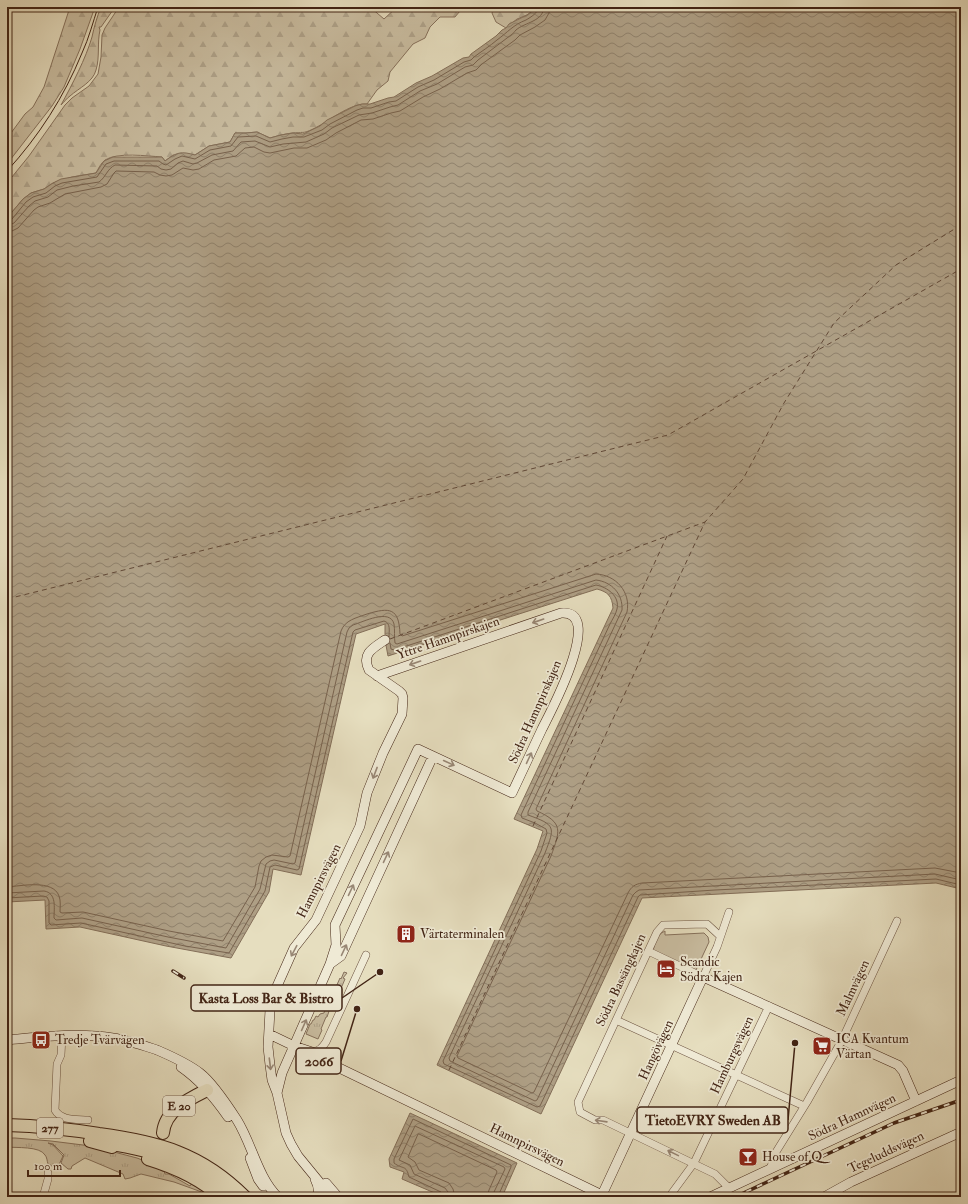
<svg xmlns="http://www.w3.org/2000/svg" width="968" height="1204" font-family="'IM FELL Double Pica',serif">
<defs>
<pattern id="grass-tufts" width="24" height="20" patternUnits="userSpaceOnUse"><rect width="24" height="20" fill="#cabea2"/><path d="M3 7l-1-3M5 7V3M7 7l1-3M15 17l-1-3M17 17v-4M19 17l1-3" fill="none" stroke="#afa38b"/></pattern>
<pattern id="forest-firs" width="22" height="20" patternUnits="userSpaceOnUse"><rect width="22" height="20" fill="#cabea2"/><path d="M5 1l3.5 6h-7zM16 11l3.5 6h-7z" fill="#afa38b"/></pattern>
<pattern id="water-waves" width="16" height="10" patternUnits="userSpaceOnUse"><rect width="16" height="10" fill="#ae9f85"/><path d="M0 5q4-4 8 0t8 0" fill="none" stroke="#8f816c"/></pattern>
</defs>
<rect width="100%" height="100%" fill="#e6debf"/>
<filter id="stains"><feTurbulence type="fractalNoise" baseFrequency=".005" numOctaves="4"/><feColorMatrix values="0 0 0 0 .2 0 0 0 0 .09 0 0 0 0 .02 0 0 0 .5 -.17"/></filter>
<radialGradient id="worn" r=".72"><stop offset=".6" stop-color="#630" stop-opacity="0"/><stop offset="1" stop-color="#630" stop-opacity=".3"/></radialGradient>
<path fill="url(#grass-tufts)" stroke="#86715c" d="M 344,972 L 347,973 L 343,978 L 345,979 L 337,998 L 334,997 L 327,1017 L 326,1017 L 321,1029 L 322,1030 L 318,1039 L 306,1034 L 310,1024 L 311,1024 L 313,1020 L 314,1020 L 316,1016 L 318,1017 L 320,1014 L 324,1013 L 326,1008 L 328,1008 L 333,994 L 335,995 L 337,988 L 336,987 L 340,978 L 341,979 Z
M 7,1138 L 15,1138 L 51,1141 L 91,1146 L 137,1158 L 150,1163 L 162,1171 L 164,1171 L 165,1174 L 169,1174 L 190,1186 L 192,1183 L 210,1195 L 174,1182 L 141,1174 L 130,1178 L 125,1179 L 123,1174 L 85,1158 L 72,1166 L 71,1169 L 68,1169 L 61,1163 L 64,1155 L 53,1144 L 48,1143 L 53,1145 L 63,1156 L 56,1171 L 54,1167 L 48,1164 C 47,1161 47,1157 45,1155 C 40,1146 16,1148 7,1147 Z"/>
<path fill="url(#forest-firs)" stroke="#86715c" d="M 70,7 L 95,7 L 80,49 L 64,87 L 52,106 L 7,164 L 7,135 L 11,133 L 25,114 L 33,107 L 44,87 Z
M 101,7 L 115,7 L 101,27 L 99,27 L 100,30 C 97,43 100,57 96,70 C 93,82 79,88 70,96 C 67,98 64,102 61,105 C 72,85 86,58 92,37 C 94,27 97,17 101,7 Z
M 119,7 L 370,7 L 384,19 L 397,7 L 459,7 L 460,11 L 455,17 L 440,17 L 430,27 L 425,38 L 413,44 L 390,72 L 388,81 L 377,90 L 367,104 C 350,103 328,122 313,129 C 303,134 302,132 292,133 C 284,134 277,136 270,138 L 257,132 L 246,133 L 235,133 L 230,142 L 209,146 L 195,155 L 173,155 L 165,161 L 162,157 C 147,156 117,152 105,160 C 101,163 98,169 96,173 L 72,177 L 53,183 L 44,189 L 31,193 L 23,199 L 7,218 L 7,183 L 29,156 L 65,105 L 72,98 L 89,86 L 98,74 L 101,57 L 102,35 L 105,28 Z
M 494,7 L 538,7 L 527,15 L 517,19 L 506,28 L 496,22 L 492,13 Z"/>
<path fill="#cabea2" stroke="#86715c" d="M 665,931 L 665,935 L 704,933 L 708,937 L 709,942 L 696,970 L 653,951 C 655,943 656,935 665,931 Z"/>
<path fill="url(#water-waves)" stroke="#836e58" d="M 538,7 L 961,7 L 961,889 L 936,883 L 642,898 L 541,1114 L 437,1065 L 537,849 L 543,831 L 514,819 L 613,608 C 612,596 608,592 597,589 L 388,656 L 385,640 L 385,624 L 356,634 L 301,875 L 273,869 L 269,892 L 231,958 L 166,946 L 80,927 L 46,929 L 45,900 L 7,902 L 7,218 L 23,199 L 31,193 L 44,189 L 53,183 L 61,179 L 96,173 L 104,161 L 113,157 L 162,157 L 165,161 C 177,152 181,151 195,155 L 209,146 L 230,142 L 235,133 L 246,133 L 257,132 L 270,138 L 281,135 L 293,133 L 303,134 L 320,126 L 327,120 L 355,106 L 362,104 L 370,104 L 388,98 L 394,97 L 416,83 L 432,76 L 463,58 L 469,57 L 471,54 L 496,36 L 502,30 L 506,28 L 509,24 L 527,15 Z
M 410,1113 L 517,1163 L 502,1197 L 444,1197 L 402,1179 L 404,1172 L 390,1167 L 389,1159 Z"/>
<g fill="none" stroke-linecap="round" stroke-linejoin="round">
<path stroke="#78624d" stroke-width="1" d="M 7,220 L 12,219 L 26,202 L 33,197 L 46,193 L 55,186 L 62,183 L 97,177 L 106,164 L 114,161 L 159,161 L 163,164 L 166,165 L 175,159 L 182,156 L 195,159 L 210,150 L 231,146 L 238,137 L 256,136 L 270,142 L 282,139 L 293,137 L 304,137 L 322,130 L 330,124 L 357,110 L 363,108 L 371,108 L 389,102 L 396,101 L 418,87 L 434,80 L 464,62 L 471,60 L 474,57 C 482,51 490,46 497,40 C 508,32 513,25 526,20 C 531,17 538,13 539,7
M 7,226 L 14,223 L 29,206 L 35,201 L 48,197 L 57,190 L 73,186 L 99,182 C 106,177 107,169 115,165 L 157,166 L 161,169 L 166,170 L 171,169 L 178,163 L 183,161 L 193,164 L 197,163 L 212,155 L 233,151 L 241,142 L 255,141 L 270,147 L 283,144 L 306,142 L 324,134 L 332,128 L 359,115 L 372,113 L 390,107 L 398,105 L 420,91 L 437,84 L 465,67 L 473,65 L 478,60 L 511,35 C 513,34 514,32 516,30 C 525,22 543,22 544,7
M 7,232 L 12,231 L 18,228 L 34,210 L 38,207 L 50,203 L 65,194 L 101,187 L 107,184 L 114,173 L 116,171 L 154,172 L 160,175 L 166,176 L 172,175 L 183,168 L 193,170 L 199,169 L 214,160 L 236,156 L 245,148 L 254,147 L 264,152 L 270,153 L 294,148 L 307,148 L 326,140 L 336,133 L 361,120 L 373,119 L 391,113 L 400,111 L 423,97 L 440,89 L 467,73 L 476,70 L 482,64 L 515,40 L 520,35 L 535,27 L 545,20 L 549,13 L 550,7
M 390,643 L 391,649 L 394,650 L 596,585 C 607,587 620,596 617,609 C 616,614 612,620 610,624 L 521,815 L 522,818 L 535,823 L 546,829 L 547,833 L 541,851 L 443,1061 L 444,1064 L 537,1107 L 540,1106 L 638,897 L 640,895 L 715,890 L 936,879 L 961,885
M 7,887 C 21,886 53,879 59,896 C 61,901 60,907 60,912 L 62,913 L 83,912 L 169,931 L 223,941 L 255,887 L 259,866 L 261,861 L 266,857 L 272,855 L 288,857 L 290,856 L 341,631 C 345,620 356,618 367,614 C 390,607 399,608 400,634 L 402,636 L 596,574 C 616,575 631,592 627,612 L 536,809 L 537,811 C 564,823 560,831 551,856 L 457,1056 L 458,1058 L 532,1093 L 534,1092 L 628,893 C 631,887 635,884 642,883 L 935,868 L 961,873
M 7,893 L 44,891 C 57,893 54,908 54,918 L 56,920 L 82,918 L 168,937 L 226,948 L 260,889 L 266,864 L 270,861 L 274,860 L 293,864 L 295,863 L 347,632 L 349,628 L 353,625 C 363,622 390,608 394,624 C 395,630 394,637 395,643 L 397,644 L 596,580 C 612,582 623,594 622,610 L 528,812 L 528,815 C 556,825 555,827 545,853 L 449,1058 L 450,1061 L 535,1101 L 537,1100 L 633,895 L 636,892 L 639,890 L 935,874 L 961,880
M 7,898 L 43,896 L 47,897 L 49,901 L 49,923 L 51,925 L 81,923 L 185,946 L 229,953 L 265,891 L 270,867 L 275,865 L 297,870 L 299,869 L 353,632 L 355,630 L 384,621 C 391,623 389,631 389,637
M 444,1197 L 443,1194 L 441,1192 L 409,1177 C 406,1164 403,1170 394,1163 L 394,1159 L 413,1119 L 511,1165 L 511,1167 L 499,1194 L 498,1197
M 449,1197 L 448,1192 L 445,1188 L 414,1174 L 410,1165 L 399,1160 L 415,1126 L 504,1167 L 505,1169 L 494,1192 L 493,1197
M 455,1197 L 453,1189 L 449,1183 L 419,1170 L 415,1162 L 408,1157 L 418,1134 L 419,1134 L 496,1170 L 497,1172 L 489,1190 L 487,1197"/>
<path stroke="#624937" stroke-width="1" stroke-dasharray="5 4" stroke-linecap="butt" d="M 7,599 L 668,435 L 961,269
M 390,639 L 705,522
M 533,826 L 667,536
M 449,1070 L 705,522 L 743,479 L 784,403 L 834,323 L 896,265 L 961,225"/>
<defs>
<path id="street" d="M 720,936 L 707,924 L 663,925 L 657,932 L 578,1102 L 580,1112 L 595,1120 L 603,1120 L 715,1174 L 729,1188
M 648,951 L 703,977 L 717,947 L 729,912
M 616,1020 L 804,1106
M 62,1035 L 61,1055 L 57,1064 L 55,1110 C 61,1121 77,1119 88,1120
M 312,1052 C 319,1051 322,1048 326,1042 L 366,955
M 770,1169 L 776,1152 L 807,1102 L 842,1040 L 897,921
M 43,1197 L 48,1179 L 48,1173
M 669,1197 L 694,1163 L 769,1006"/>
<path id="secondary" d="M 330,964 L 341,956 L 433,756
M 269,1034 L 294,1046 L 312,1052 L 331,1064 L 602,1195
M 7,1040 C 42,1037 78,1032 113,1038 C 128,1040 142,1045 157,1050 C 171,1056 187,1063 200,1073 C 213,1083 228,1106 237,1120 C 252,1144 258,1178 278,1197
M 181,1067 C 200,1080 215,1098 228,1117
M 277,1093 L 282,1073 L 330,964 L 336,945 L 335,925 L 418,749 L 512,793 C 522,772 532,750 542,729 C 550,713 606,609 561,613 L 377,676
M 250,1158 L 258,1179 L 263,1186
M 315,1179 C 318,1185 320,1191 317,1197
M 326,1183 L 338,1197
M 327,1197 L 325,1189 L 298,1156 L 291,1144 L 286,1133 L 277,1093 L 272,1080 L 270,1065 L 268,1047 L 270,1010 L 274,993 L 294,948 L 316,920 L 360,826 L 367,793 L 383,753 L 402,714 L 403,698 L 402,694 L 399,691 L 369,670 C 361,654 373,648 385,640
M 601,1197 L 703,977 L 898,1065 L 903,1071 L 916,1101
M 710,1197 L 961,1080
M 824,1197 L 851,1182 L 961,1132"/>
<path id="highway" d="M 7,1125 C 38,1126 68,1129 99,1134 C 158,1142 201,1153 245,1197
M 163,1133 C 165,1110 189,1099 207,1090
M 90,1141 L 112,1147
M 106,1143 C 155,1151 196,1161 233,1197
M 148,1159 C 174,1167 200,1178 220,1197"/>
</defs>
<use href="#street" stroke="#6b5240" stroke-width="8"/>
<use href="#secondary" stroke="#422415" stroke-width="10"/>
<use href="#highway" stroke="#422415" stroke-width="14"/>
<use href="#street" stroke="#efead5" stroke-width="7"/>
<use href="#secondary" stroke="#efead5" stroke-width="9"/>
<use href="#highway" stroke="#e6debf" stroke-width="12"/>
<path stroke="#422415" stroke-width="1" d="M 7,171 C 39,136 64,97 82,53 C 89,38 93,22 98,7"/>
<defs>
<path id="rail" d="M 173,971 L 184,978
M 735,1197 L 894,1123 L 961,1100"/>
</defs>
<use href="#rail" stroke="#422415" stroke-width="3.5"/>
<use href="#rail" stroke="#efead5" stroke-width="2" stroke-dasharray="6" stroke-linecap="butt"/>
</g>
<defs><path id="oneway-shaft" d="M-6 0H5M1.5-3L5.5 0L1.5 3" fill="none" stroke-width="1.6" stroke-linecap="round" stroke-linejoin="round"/></defs>
<g stroke="#988775">
<use href="#oneway-shaft" transform="translate(538 621) rotate(161)"/>
<use href="#oneway-shaft" transform="translate(415 663) rotate(161)"/>
<use href="#oneway-shaft" transform="translate(529 758) rotate(-65)"/>
<use href="#oneway-shaft" transform="translate(449 763) rotate(25)"/>
<use href="#oneway-shaft" transform="translate(375 773) rotate(111)"/>
<use href="#oneway-shaft" transform="translate(386 857) rotate(-65)"/>
<use href="#oneway-shaft" transform="translate(351 890) rotate(-65)"/>
<use href="#oneway-shaft" transform="translate(344 950) rotate(-65)"/>
<use href="#oneway-shaft" transform="translate(294 951) rotate(118)"/>
<use href="#oneway-shaft" transform="translate(304 1025) rotate(-66)"/>
<use href="#oneway-shaft" transform="translate(270 1064) rotate(83)"/>
<use href="#oneway-shaft" transform="translate(601 1121) rotate(-172)"/>
<use href="#oneway-shaft" transform="translate(673 1153) rotate(-154)"/>
</g>
<defs>
<symbol id="building-square" viewBox="-11 -11 22 22"><rect x="-9" y="-9" width="18" height="18" rx="4" fill="#8f2418" stroke="#efead5"/><path d="M-4-6H4V6H1V3H-1V6H-4ZM-2.5-4.3h1.7v1.8h-1.7ZM.8-4.3h1.7v1.8H.8ZM-2.5-1h1.7V.8h-1.7ZM.8-1h1.7V.8H.8Z" fill="#fff"/></symbol>
<symbol id="hotel-square" viewBox="-11 -11 22 22"><rect x="-9" y="-9" width="18" height="18" rx="4" fill="#8f2418" stroke="#efead5"/><path d="M-6-4.5h1.5V1H6V5H4.5V3h-9V5H-6ZM-4 0a1.8 1.8 0 1 1 3.6 0ZM.5 0V-2.5h3Q6-2.5 6 0Z" fill="#fff"/></symbol>
<symbol id="bus-square" viewBox="-11 -11 22 22"><rect x="-9" y="-9" width="18" height="18" rx="4" fill="#8f2418" stroke="#efead5"/><path d="M-5-6H5V4H4V6H2V4H-2V6H-4V4H-5ZM-3.5-4V0h7V-4ZM-3.5 1.2v1.5H-2V1.2ZM2 1.2v1.5H3.5V1.2Z" fill="#fff"/></symbol>
<symbol id="supermarket-square" viewBox="-11 -11 22 22"><rect x="-9" y="-9" width="18" height="18" rx="4" fill="#8f2418" stroke="#efead5"/><path d="M-6-5.5h2.5l.6 2H6L4.5 2H-2.5L-4.4-4H-6ZM-1.5 3.2a1.3 1.3 0 1 0 .1 0ZM3 3.2a1.3 1.3 0 1 0 .1 0Z" fill="#fff"/></symbol>
<symbol id="bar-square" viewBox="-11 -11 22 22"><rect x="-9" y="-9" width="18" height="18" rx="4" fill="#8f2418" stroke="#efead5"/><path d="M-6-5H6L.8 .8V4.5H3.5V6h-7V4.5H-.8V.8Z" fill="#fff"/></symbol>
</defs>
<g fill-rule="evenodd">
<use href="#building-square" x="395" y="923" width="22" height="22"/>
<use href="#hotel-square" x="655" y="958" width="22" height="22"/>
<use href="#bus-square" x="30" y="1029" width="22" height="22"/>
<use href="#supermarket-square" x="811" y="1035" width="22" height="22"/>
<use href="#bar-square" x="737" y="1146" width="22" height="22"/>
</g>
<g text-anchor="middle" dominant-baseline="central" stroke-width="3.5" stroke-linejoin="round" paint-order="stroke">
<g fill="#efead5" stroke="#765f4f" stroke-width="1">
<rect x="163" y="1096" width="32" height="20" rx="3"/>
<rect x="37" y="1118" width="26" height="20" rx="3"/>
</g>
<g font-size="12" font-weight="bold" fill="#422415">
<text x="179" y="1106">E 20</text>
<text x="50" y="1128">277</text>
</g>
<g font-size="13" fill="#422415" stroke="#efead5">
<text transform="translate(448 638) rotate(-19)">Yttre Hamnpirskajen</text>
<text transform="translate(535 712) rotate(-66)">Södra Hamnpirskajen</text>
<text transform="translate(319 881) rotate(-63)">Hamnpirsvägen</text>
<text transform="translate(621 980) rotate(-65)">Södra Bassängkajen</text>
<text transform="translate(853 988) rotate(-65)">Malmvägen</text>
<text transform="translate(656 1050) rotate(-65)">Hangövägen</text>
<text transform="translate(732 1055) rotate(-65)">Hamburgsvägen</text>
<text transform="translate(852 1117) rotate(-25)">Södra Hamnvägen</text>
<text transform="translate(527 1145) rotate(26)">Hamnpirsvägen</text>
<text transform="translate(886 1152) rotate(-25)">Tegeluddsvägen</text>
</g>
<g font-size="13" fill="#422415" stroke="#efead5" text-anchor="start">
<text x="420" y="934">Värtaterminalen</text>
<text x="680" y="962">Scandic<tspan x="680" dy="15">Södra Kajen</tspan></text>
<text x="836" y="1039">ICA Kvantum<tspan x="836" dy="15">Värtan</tspan></text>
<text x="55" y="1040">Tredje Tvärvägen</text>
<text x="762" y="1157">House of Q</text>
</g>
</g>
<path fill="none" stroke="#422415" stroke-width="1.5" d="M380 972L342 998M357 1009L341 1061M795 1043L788 1120"/>
<g fill="#422415" stroke="#efead5" stroke-width="1.5">
<circle cx="380" cy="972" r="4"/>
<circle cx="357" cy="1009" r="4"/>
<circle cx="795" cy="1043" r="4"/>
</g>
<g fill="#efead5" stroke="#422415" stroke-width="1.5">
<rect x="191" y="985" width="151" height="26" rx="4"/>
<rect x="296" y="1048" width="45" height="26" rx="4"/>
<rect x="637" y="1107" width="151" height="26" rx="4"/>
</g>
<g font-size="14" text-anchor="middle" font-weight="bold" fill="#422415">
<text x="266" y="1003">Kasta Loss Bar &amp; Bistro</text>
<text x="319" y="1066">2066</text>
<text x="713" y="1125">TietoEVRY Sweden AB</text>
</g>
<rect width="968" height="1204" fill="none" stroke="#e6debf" stroke-width="24"/>
<rect x="8" y="8" width="952" height="1188" fill="none" stroke="#422415" stroke-width="2"/>
<rect x="12" y="12" width="944" height="1180" fill="none" stroke="#422415"/>
<path d="M28 1170v6h92v-6" fill="none" stroke="#422415" stroke-width="2"/>
<text x="34" y="1170" font-size="12" fill="#422415" stroke="#efead5" stroke-width="3" paint-order="stroke">100 m</text>
<rect width="100%" height="100%" filter="url(#stains)"/>
<rect width="100%" height="100%" fill="url(#worn)"/>
</svg>
